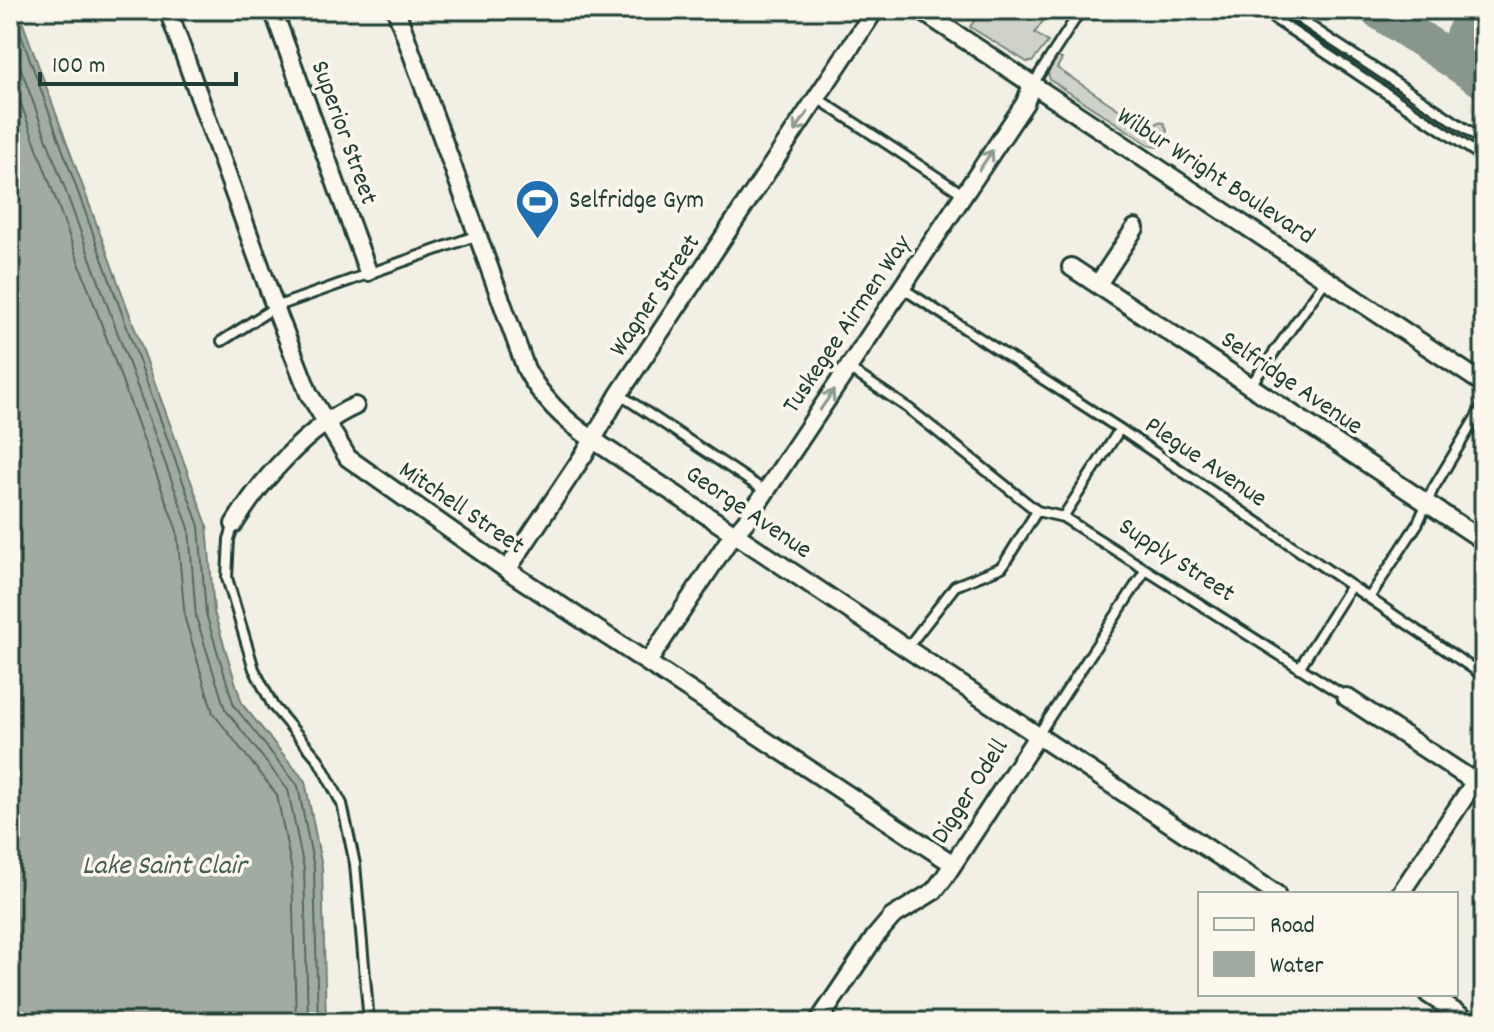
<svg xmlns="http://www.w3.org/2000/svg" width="1494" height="1032" font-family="Dekko,sans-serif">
<rect width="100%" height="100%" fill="#f2f0e5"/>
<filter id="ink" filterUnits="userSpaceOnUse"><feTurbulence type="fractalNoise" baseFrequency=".0125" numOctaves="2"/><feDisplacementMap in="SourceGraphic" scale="16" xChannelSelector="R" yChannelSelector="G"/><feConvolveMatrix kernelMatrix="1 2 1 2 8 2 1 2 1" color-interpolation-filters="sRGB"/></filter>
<g filter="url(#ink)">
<path fill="#cfd2c8" stroke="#77887e" stroke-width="2" d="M 981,10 L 1050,10 L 1035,33 L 1048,42 L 1032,62 L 1027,62 L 970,27 Z
M 1057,57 L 1062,59 L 1057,68 L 1151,131 L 1158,122 L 1164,123 L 1167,130 L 1166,136 L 1157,147 L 1151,146 L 1050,80 L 1047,69 Z"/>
<path fill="#a2aba1" stroke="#6e7f75" stroke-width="2" d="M 10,10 L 18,10 L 207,525 L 214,612 L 242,704 L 305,781 L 322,867 L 326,1022 L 10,1022 Z"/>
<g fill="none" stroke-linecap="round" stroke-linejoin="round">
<path stroke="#536960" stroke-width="2" d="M 12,10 L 199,526 L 206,614 L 234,706 L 298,786 L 314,868 L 318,1022
M 10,39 L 189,528 L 196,617 L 225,709 L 288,790 L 304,869 L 308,1022
M 10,74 L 177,531 L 185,619 L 213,713 L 277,795 L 292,871 L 296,1022"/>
<path stroke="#88968c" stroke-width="36" d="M 1377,10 L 1484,81
M 1467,70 C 1453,42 1464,33 1479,10"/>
<defs>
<path id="service" d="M 1261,10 L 1484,158
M 1286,10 L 1484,141
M 1033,84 L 1081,10
M 817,98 L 963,194
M 902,288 L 1120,429 L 1484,676
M 222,341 L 275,307 L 478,235
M 848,368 L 908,408 L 1037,511 L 1063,517 L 1346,697
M 1250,386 L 1326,280
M 619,394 L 765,491
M 1063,517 L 1120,429
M 234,524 L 229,539 L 227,578 L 254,669 L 273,706 L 318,759 L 342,804 L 355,864 L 369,1022
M 1369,598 L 1418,523 L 1433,489 L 1484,404
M 907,648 L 955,586 L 1002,567 L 1037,511
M 1299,668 L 1351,586
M 1038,735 L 1145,571"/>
<path id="minor" d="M 168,10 L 275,307 L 309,394 L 348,458 L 507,570 L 953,864
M 273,10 L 368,272
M 396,10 L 526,369 C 542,399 564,420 592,439 L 1276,894
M 920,10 L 1484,384
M 1071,267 L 1484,541
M 1098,284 L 1135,228
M 234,524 C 261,480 308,427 355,406
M 507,570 L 587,450 L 619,394 L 875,10
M 648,662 L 727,543 L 746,521 L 1025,103 L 1032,85
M 1346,697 L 1484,788
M 1400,894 L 1484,768
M 1428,994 L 1470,1022
M 818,1022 L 875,937 L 892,917 L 934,891 L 944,878 L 1038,735"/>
</defs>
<use href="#service" stroke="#1f3d34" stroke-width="14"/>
<use href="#minor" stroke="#1f3d34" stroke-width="22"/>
<use href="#service" stroke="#fbf7ec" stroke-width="8"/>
<use href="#minor" stroke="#fbf7ec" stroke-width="16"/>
</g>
<defs><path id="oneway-shaft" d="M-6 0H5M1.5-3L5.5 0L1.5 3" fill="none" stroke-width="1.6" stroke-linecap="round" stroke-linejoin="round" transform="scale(2)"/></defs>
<g stroke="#8d9a90">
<use href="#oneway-shaft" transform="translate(801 122) rotate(124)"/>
<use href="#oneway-shaft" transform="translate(986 160) rotate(-56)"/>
<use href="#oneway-shaft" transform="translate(827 400) rotate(-56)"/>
</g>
</g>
<defs>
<symbol id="stadium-pin" viewBox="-11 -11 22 30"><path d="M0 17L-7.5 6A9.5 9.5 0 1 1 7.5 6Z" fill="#1f6fb2" stroke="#fbf7ec"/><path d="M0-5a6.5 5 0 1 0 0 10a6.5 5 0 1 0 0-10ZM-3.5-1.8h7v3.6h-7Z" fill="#fff"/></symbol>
</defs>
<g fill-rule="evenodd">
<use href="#stadium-pin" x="512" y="176" width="51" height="69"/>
</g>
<g text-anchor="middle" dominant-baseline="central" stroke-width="7" stroke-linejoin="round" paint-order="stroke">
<g font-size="26" fill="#1f3d34" stroke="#fbf7ec">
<text transform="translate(343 133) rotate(70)">Superior Street</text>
<text transform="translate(1215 177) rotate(33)">Wilbur Wright Boulevard</text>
<text transform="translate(656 296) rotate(-56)">Wagner Street</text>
<text transform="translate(848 325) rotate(-56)">Tuskegee Airmen Way</text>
<text transform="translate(1291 384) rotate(34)">Selfridge Avenue</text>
<text transform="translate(1205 463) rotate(34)">Plegue Avenue</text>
<text transform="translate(461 509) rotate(34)">Mitchell Street</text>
<text transform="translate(748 513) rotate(34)">George Avenue</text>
<text transform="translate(1176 561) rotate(33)">Supply Street</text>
<text transform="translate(971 792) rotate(-57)">Digger Odell</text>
</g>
<g font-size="26" fill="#1f3d34" stroke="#fbf7ec" text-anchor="start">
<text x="569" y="201">Selfridge Gym</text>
</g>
<g font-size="28" font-style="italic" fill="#465e55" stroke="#fbf7ec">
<text x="164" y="868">Lake Saint Clair</text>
</g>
</g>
<rect width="1494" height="1032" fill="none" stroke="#fbf7ec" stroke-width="40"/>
<rect x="20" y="20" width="1454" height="992" fill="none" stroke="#1f3d34" stroke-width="3" filter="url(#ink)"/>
<rect x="1198" y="892" width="260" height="104" fill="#fbf7ec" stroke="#a3ada2" stroke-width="2"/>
<rect x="1214" y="918" width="40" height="12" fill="#fbf7ec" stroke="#a3ada2" stroke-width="2"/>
<text x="1270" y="932" font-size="24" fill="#1f3d34">Road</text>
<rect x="1214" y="952" width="40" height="24" fill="#a2aba1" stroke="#a3ada2" stroke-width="2"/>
<text x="1270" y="972" font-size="24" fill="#1f3d34">Water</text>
<path d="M40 72v12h196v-12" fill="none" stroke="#1f3d34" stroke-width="4"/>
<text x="52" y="72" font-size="24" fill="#1f3d34" stroke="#fbf7ec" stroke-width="6" paint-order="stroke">100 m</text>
</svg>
